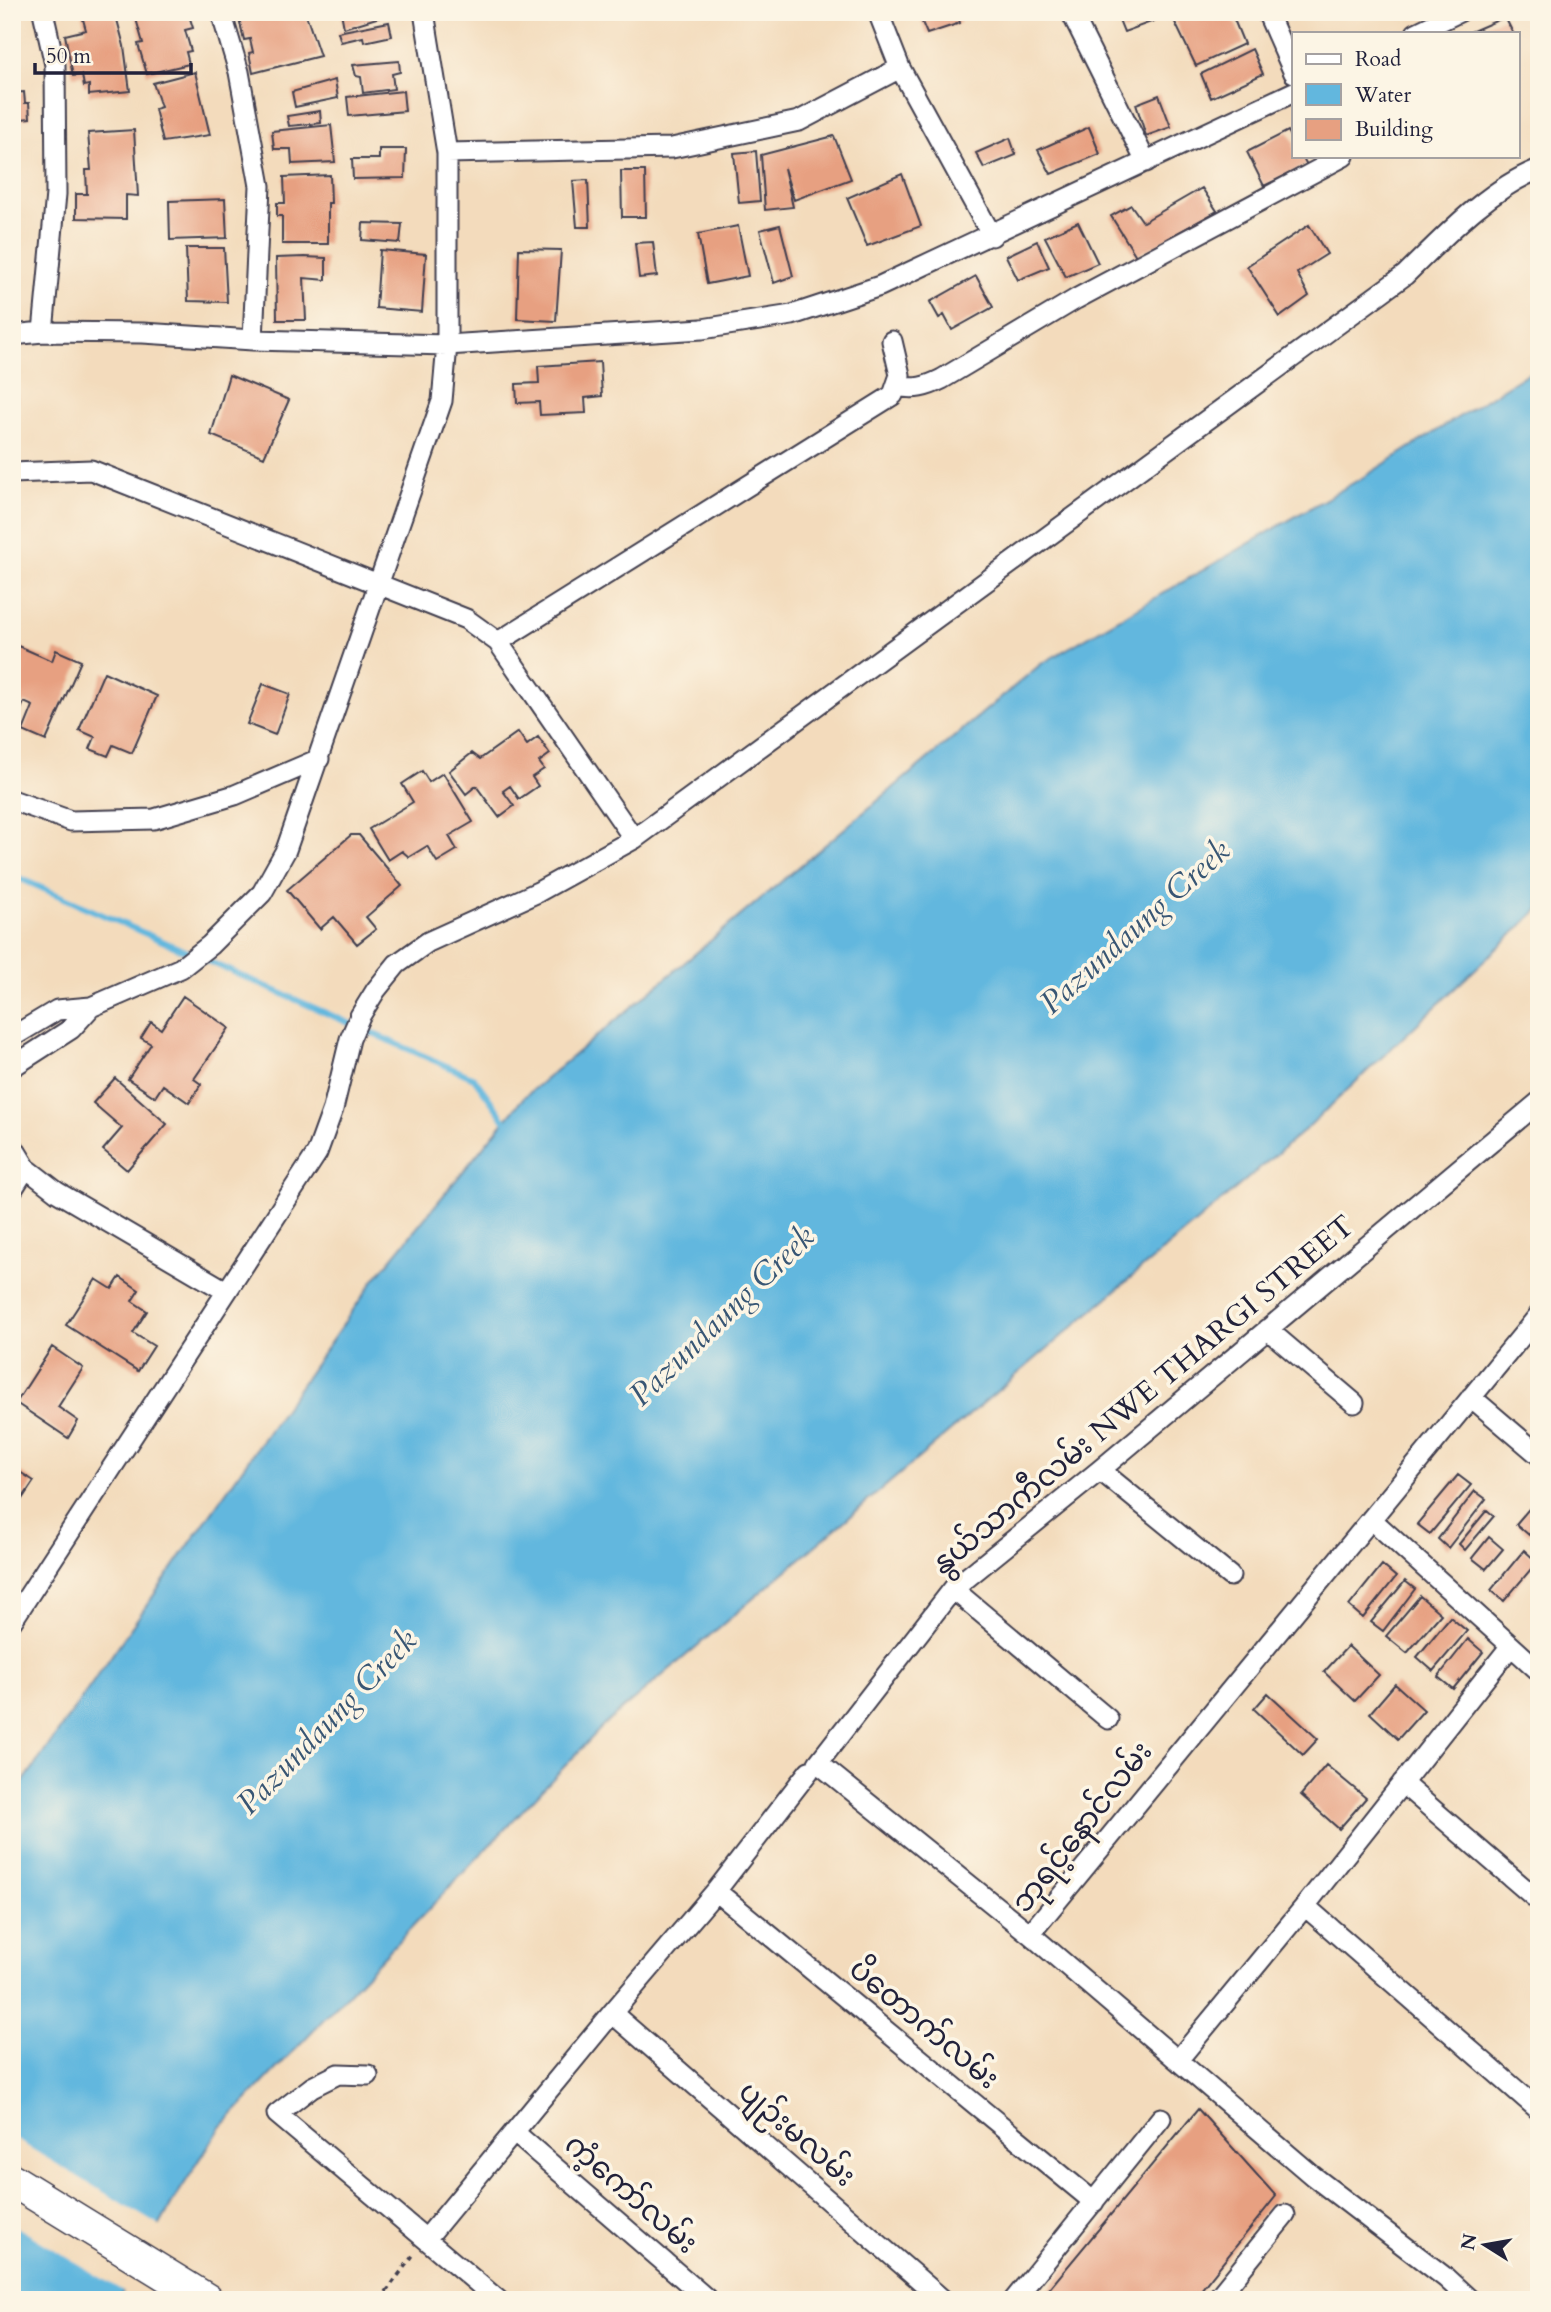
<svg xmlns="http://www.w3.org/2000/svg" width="1551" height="2312" font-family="Cardo,'Noto Sans Myanmar',serif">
<rect width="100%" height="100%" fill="#fcf5e5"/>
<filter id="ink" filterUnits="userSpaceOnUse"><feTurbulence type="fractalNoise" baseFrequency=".0143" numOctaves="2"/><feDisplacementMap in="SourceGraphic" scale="14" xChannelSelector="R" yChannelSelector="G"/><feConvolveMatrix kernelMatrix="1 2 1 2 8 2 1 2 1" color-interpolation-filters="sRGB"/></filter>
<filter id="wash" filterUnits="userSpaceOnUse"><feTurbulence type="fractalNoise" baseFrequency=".00686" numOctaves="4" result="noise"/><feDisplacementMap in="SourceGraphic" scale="28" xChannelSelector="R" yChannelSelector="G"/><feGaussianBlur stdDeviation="1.57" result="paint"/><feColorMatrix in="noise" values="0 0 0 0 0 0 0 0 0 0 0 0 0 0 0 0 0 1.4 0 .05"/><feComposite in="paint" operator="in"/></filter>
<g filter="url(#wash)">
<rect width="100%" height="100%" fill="#f3dbbc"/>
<path fill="#62b7de" stroke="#426c8c" stroke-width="2" d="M 1539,366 L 1539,909 L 1307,1128 L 603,1726 L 221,2127 L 174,2200 L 118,2300 L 12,2300 L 12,1798 L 374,1280 L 524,1097 L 1041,664 L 1367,475 Z"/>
<path fill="#f3dbbc" d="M 12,2137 L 163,2228 L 126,2293 L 12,2224 Z"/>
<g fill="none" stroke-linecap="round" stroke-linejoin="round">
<path stroke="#62b7de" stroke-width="6" d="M 12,875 L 474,1078 L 510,1127"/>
</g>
<g id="blocks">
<path fill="#e7a081" d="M 81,12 L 115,12 L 124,46 L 130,91 L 89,95 L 89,85 L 84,86 L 82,75 L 73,76 L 65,35 L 86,30 Z
M 134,12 L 188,12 L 193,28 L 185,30 L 191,51 L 186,52 L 189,64 L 147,74 L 138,44 L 143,43 Z
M 243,12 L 305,12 L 320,56 L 253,73 L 249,53 L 253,52 L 250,39 L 244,40 L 239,18 L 244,17 Z
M 341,12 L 393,12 L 393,13 L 344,28 Z
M 925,12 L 957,12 L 960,23 L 927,34 L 919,15 Z
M 1116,12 L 1150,12 L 1154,21 L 1124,32 Z
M 1170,12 L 1231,12 L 1244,44 L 1196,66 Z
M 1505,17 L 1513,33 L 1468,33 Z
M 389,22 L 392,36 L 364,42 L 363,37 L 341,42 L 338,32 Z
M 1252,49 L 1263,74 L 1211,98 L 1201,74 Z
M 399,61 L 400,72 L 392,74 L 394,89 L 363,93 L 361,77 L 356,76 L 353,65 Z
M 195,72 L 210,135 L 163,142 L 155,109 L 161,107 L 153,83 Z
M 335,80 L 338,98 L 295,107 L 292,92 Z
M 403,91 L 405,111 L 349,116 L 347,97 Z
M 24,92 L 25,103 L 29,103 L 30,118 L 12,120 L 12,93 Z
M 1159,95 L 1171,127 L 1146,136 L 1136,104 Z
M 320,111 L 321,123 L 289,126 L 287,116 Z
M 331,125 L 335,162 L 292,164 L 291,149 L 274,149 L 272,131 Z
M 1089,127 L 1100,154 L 1051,174 L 1038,150 Z
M 134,130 L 138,196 L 126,195 L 126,219 L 76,218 L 76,194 L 87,194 L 86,170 L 91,170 L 88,133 Z
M 1288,131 L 1294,142 L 1294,156 L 1302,156 L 1307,165 L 1264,186 L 1247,152 Z
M 834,136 L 851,179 L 794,200 L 784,168 L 793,207 L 765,210 L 761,155 Z
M 1010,138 L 1016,155 L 984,168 L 976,153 Z
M 379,149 L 406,149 L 405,178 L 353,179 L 352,159 L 379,159 Z
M 756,151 L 760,201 L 739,203 L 734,153 Z
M 621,171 L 645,171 L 646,217 L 622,217 Z
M 902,174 L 921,226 L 867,246 L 847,198 Z
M 330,175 L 331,203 L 328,203 L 328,244 L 282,244 L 282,216 L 277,216 L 277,203 L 285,203 L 284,177 Z
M 588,180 L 590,227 L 577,227 L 573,181 Z
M 1202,188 L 1217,211 L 1136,256 L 1111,216 L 1131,205 L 1143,222 Z
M 225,199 L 227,238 L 170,240 L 169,201 Z
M 1078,222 L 1098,263 L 1066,277 L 1045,237 Z
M 363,223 L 402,224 L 400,243 L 362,240 Z
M 780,225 L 793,276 L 774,283 L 760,230 Z
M 1309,225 L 1327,254 L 1297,273 L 1309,296 L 1280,317 L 1247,266 Z
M 738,226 L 748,276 L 707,284 L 698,234 Z
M 1037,241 L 1049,267 L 1018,280 L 1006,256 Z
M 653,242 L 657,276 L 639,278 L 635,243 Z
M 186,248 L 224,248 L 227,302 L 188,301 Z
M 519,249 L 561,250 L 556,321 L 517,319 Z
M 380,250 L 426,254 L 422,312 L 376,308 Z
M 305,257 L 326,258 L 326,280 L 304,278 L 306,320 L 277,320 L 276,258 Z
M 976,276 L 993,307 L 952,330 L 944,315 L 939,318 L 930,302 Z
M 600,362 L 602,396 L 585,398 L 586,413 L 540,415 L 539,402 L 517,403 L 516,384 L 539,383 L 538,366 Z
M 12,372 L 16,372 L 18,405 L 12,405 Z
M 229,375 L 289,400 L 264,457 L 211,435 Z
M 18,646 L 52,661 L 56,650 L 81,661 L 46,741 L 23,731 L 33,706 L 24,702 L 19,714 L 12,711 L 12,660 Z
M 104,672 L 157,696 L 132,753 L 113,745 L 108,756 L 90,749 L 95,737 L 79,730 Z
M 263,684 L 290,694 L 275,735 L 247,724 Z
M 518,732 L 527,745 L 538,737 L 550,754 L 539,762 L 544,769 L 532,777 L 538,786 L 519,799 L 510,786 L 503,791 L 514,806 L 499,817 L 476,786 L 466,794 L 449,771 L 472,753 L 480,759 Z
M 422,771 L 429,782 L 443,773 L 473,822 L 449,836 L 457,850 L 437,862 L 427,846 L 409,857 L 402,851 L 388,860 L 369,829 L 413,802 L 402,784 Z
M 351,835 L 359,835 L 402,886 L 366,917 L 376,929 L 357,944 L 334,917 L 320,929 L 287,890 Z
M 183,996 L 229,1028 L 194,1079 L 201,1084 L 189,1103 L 163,1085 L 155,1097 L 128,1079 L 151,1044 L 141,1038 L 151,1022 L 161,1029 Z
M 115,1078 L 167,1124 L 127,1170 L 103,1150 L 122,1128 L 93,1103 Z
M 120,1277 L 139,1290 L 132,1301 L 147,1311 L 133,1333 L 154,1346 L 138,1371 L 66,1325 L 96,1279 L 112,1289 Z
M 52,1347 L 83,1368 L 58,1407 L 78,1421 L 68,1438 L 16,1403 Z
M 12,1467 L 34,1481 L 12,1514 Z
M 1458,1475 L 1471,1485 L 1430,1534 L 1417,1524 Z
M 1475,1491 L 1486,1499 L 1448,1548 L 1438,1539 Z
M 1539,1497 L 1539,1523 L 1529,1535 L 1516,1524 Z
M 1487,1510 L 1494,1516 L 1465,1550 L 1459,1544 Z
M 1489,1537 L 1503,1549 L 1486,1569 L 1472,1558 Z
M 1524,1550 L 1537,1562 L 1504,1601 L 1491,1590 Z
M 1382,1565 L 1396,1577 L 1363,1618 L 1349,1606 Z
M 1405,1581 L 1415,1589 L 1383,1631 L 1371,1622 Z
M 1420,1596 L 1441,1614 L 1407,1653 L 1386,1636 Z
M 1450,1617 L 1467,1631 L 1433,1671 L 1417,1657 Z
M 1468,1639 L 1483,1652 L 1453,1689 L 1438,1677 Z
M 1348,1646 L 1379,1675 L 1355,1701 L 1324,1672 Z
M 1395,1684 L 1424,1710 L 1398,1739 L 1370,1713 Z
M 1268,1693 L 1318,1739 L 1303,1755 L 1254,1709 Z
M 1326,1765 L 1366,1798 L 1339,1829 L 1301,1795 Z
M 1198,2109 L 1276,2196 L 1193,2300 L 1040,2300 Z"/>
</g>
</g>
<g filter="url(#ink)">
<use href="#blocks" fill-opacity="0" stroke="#413e4e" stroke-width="2"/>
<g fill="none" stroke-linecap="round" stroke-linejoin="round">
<defs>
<path id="street" d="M 43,12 L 55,65 L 56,194 L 43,332
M 221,12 L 239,72 L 260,186 L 253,340
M 878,12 L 900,68 L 992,236
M 1071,12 L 1146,162
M 1267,12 L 1294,73
M 1416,33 L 1459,12
M 447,153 L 672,148 L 799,121 L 900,68
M 12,335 L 43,332 L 143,333 L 253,340 L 447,345 L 702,329 L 792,315 L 880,286 L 1294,92
M 897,386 C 915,390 926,387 942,379 L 1076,299 L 1344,156
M 12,473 L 91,470 L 466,619 L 498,642 L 634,839
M 498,642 L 893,395 L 900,375 L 892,341
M 12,800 L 71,821 L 154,819 L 235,795 L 319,759
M 12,1037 L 57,1010 L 91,1007 L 181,968 L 210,945 L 262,893 L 286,850 L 442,401 L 447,345 L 447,153 L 424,12
M 12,1067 L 71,1029 L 91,1007
M 12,1145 L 26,1168 L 57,1192 L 226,1291
M 12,1190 L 26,1168
M 1267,1329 L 1354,1403
M 1471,1397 L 1539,1455
M 1100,1470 L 1230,1576
M 1371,1519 L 1539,1671
M 953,1589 L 1108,1719
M 12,1621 L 317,1153 L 333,1109 L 350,1039 L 360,1016 L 376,990 L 397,964 L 428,942 L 538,892 L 634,839 L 1405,275 C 1444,237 1487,190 1539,169
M 1402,1783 L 1539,1901
M 716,1891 L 1094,2202
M 1305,1906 L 1539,2110
M 1030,1934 L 818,1763 L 953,1589 L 1100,1470 L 1539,1102
M 612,2013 L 943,2300
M 1178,2060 L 1305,1906 L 1510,1647
M 368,2075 L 338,2074 L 312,2087 L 277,2114 L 498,2300
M 515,2133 L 708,2300
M 426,2239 L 612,2013 L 716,1891 L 809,1771
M 1014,2300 L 1161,2118
M 1216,2300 L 1285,2215
M 1470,2300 L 1446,2278 L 1313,2176 L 1030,1934 L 1539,1315"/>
<path id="primary" d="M 12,2180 L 207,2300"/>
</defs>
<use href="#street" stroke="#413e4e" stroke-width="23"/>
<use href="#primary" stroke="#413e4e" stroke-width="35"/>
<path stroke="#413e4e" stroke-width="3.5" stroke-dasharray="5 5" stroke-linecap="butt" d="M 380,2300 L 414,2254"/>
<use href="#street" stroke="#fff" stroke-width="19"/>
<use href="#primary" stroke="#fff" stroke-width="32"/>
</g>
</g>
<g text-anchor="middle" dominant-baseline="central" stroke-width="7" stroke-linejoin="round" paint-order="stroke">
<g font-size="30" fill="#22223b" stroke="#fcf5e5">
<text transform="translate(1143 1395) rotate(-40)">နွယ်သာကီလမ်း NWE THARGI STREET</text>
<text transform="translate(1082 1827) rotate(-52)">ဘုရင့်နောင်လမ်း</text>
<text transform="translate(924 2024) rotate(40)">ပိတောက်လမ်း</text>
<text transform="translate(797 2134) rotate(41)">ပျဉ်းမလမ်း</text>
<text transform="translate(631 2194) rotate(41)">ကံ့ကော်လမ်း</text>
</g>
<g font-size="32" font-style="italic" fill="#385674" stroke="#fcf5e5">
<text transform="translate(1135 927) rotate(-42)">Pazundaung Creek</text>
<text transform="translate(722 1316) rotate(-44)">Pazundaung Creek</text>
<text transform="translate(327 1722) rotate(-46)">Pazundaung Creek</text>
</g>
</g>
<rect width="1551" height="2312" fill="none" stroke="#fcf5e5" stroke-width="42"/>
<rect x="1292" y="32" width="228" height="126" fill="#fcf5e5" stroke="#a5a1a1" stroke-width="2"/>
<rect x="1306" y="54" width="35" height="10" fill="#ffffff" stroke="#a5a1a1" stroke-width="2"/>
<text x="1355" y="66" font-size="21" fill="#22223b">Road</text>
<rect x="1306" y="84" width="35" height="21" fill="#62b7de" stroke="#a5a1a1" stroke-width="2"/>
<text x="1355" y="102" font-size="21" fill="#22223b">Water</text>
<rect x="1306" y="119" width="35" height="21" fill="#e7a081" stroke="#a5a1a1" stroke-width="2"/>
<text x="1355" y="136" font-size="21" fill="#22223b">Building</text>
<g transform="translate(1485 2245) rotate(281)" stroke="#fcf5e5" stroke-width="5" paint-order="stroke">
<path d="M0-5L12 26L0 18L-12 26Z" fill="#22223b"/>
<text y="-10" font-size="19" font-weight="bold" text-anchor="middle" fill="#22223b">N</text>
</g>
<path d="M35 63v10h156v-10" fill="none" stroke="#22223b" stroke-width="3.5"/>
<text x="46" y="63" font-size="21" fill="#22223b" stroke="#fcf5e5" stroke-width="5" paint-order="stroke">50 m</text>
</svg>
